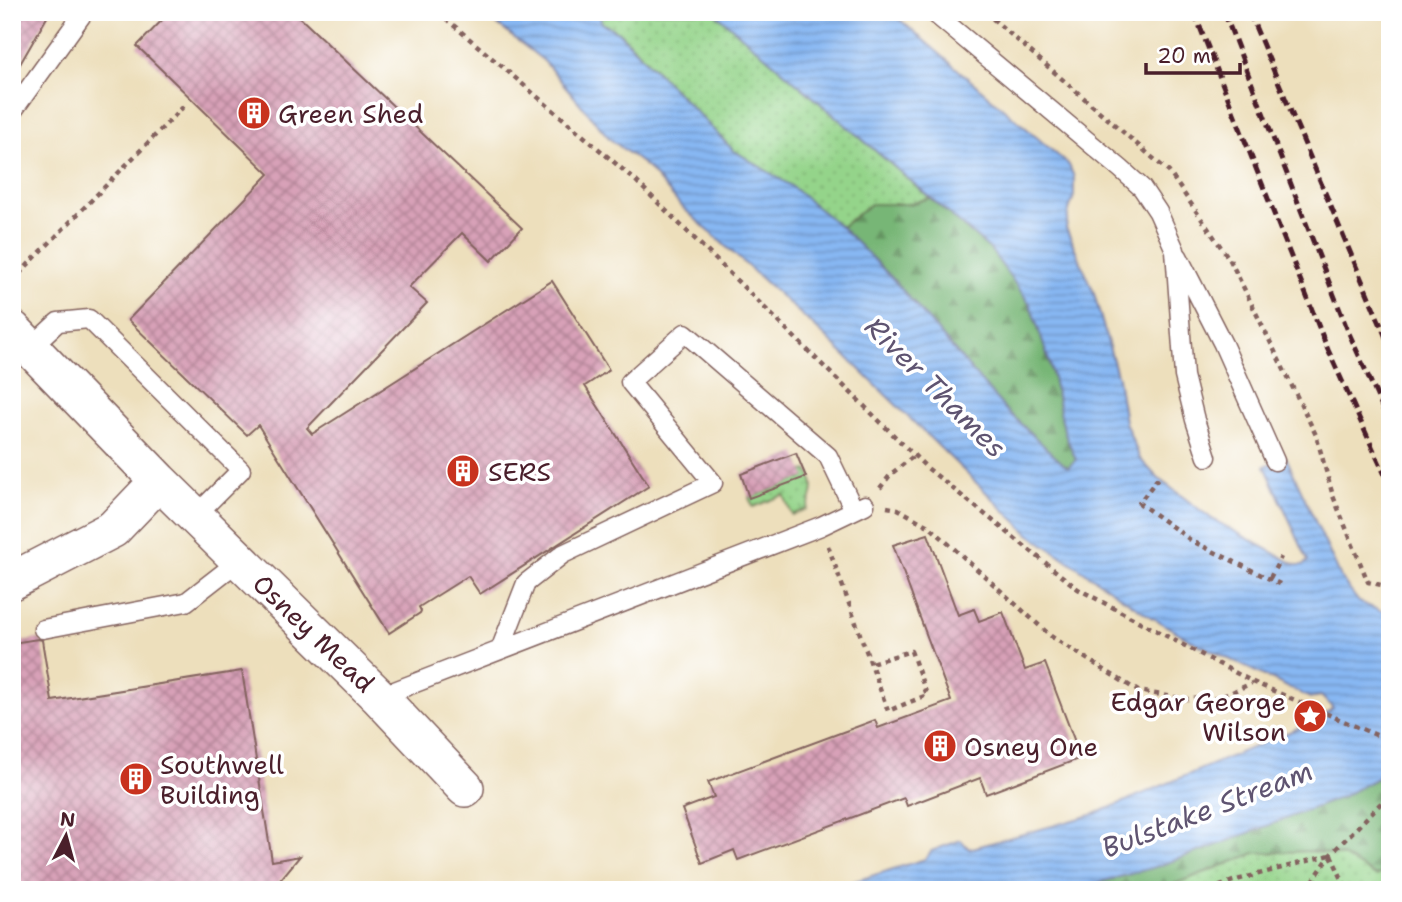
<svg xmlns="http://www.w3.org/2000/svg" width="1402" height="902" font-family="'Shantell Sans',sans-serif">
<defs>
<pattern id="grass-dots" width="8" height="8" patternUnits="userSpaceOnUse" patternTransform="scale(1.75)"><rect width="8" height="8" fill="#94d48a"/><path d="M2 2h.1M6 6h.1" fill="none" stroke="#81b677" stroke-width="1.8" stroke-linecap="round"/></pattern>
<pattern id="forest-firs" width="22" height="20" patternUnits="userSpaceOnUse" patternTransform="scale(1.75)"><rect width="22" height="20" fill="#77b676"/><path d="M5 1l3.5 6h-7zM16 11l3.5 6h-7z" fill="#649361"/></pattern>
<pattern id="water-rules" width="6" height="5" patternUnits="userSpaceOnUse" patternTransform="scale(1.75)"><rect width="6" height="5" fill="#87b7f3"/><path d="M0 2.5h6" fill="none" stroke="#7094c5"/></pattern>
<pattern id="building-cross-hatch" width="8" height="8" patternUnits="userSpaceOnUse" patternTransform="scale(1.75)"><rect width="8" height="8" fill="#d8a1b8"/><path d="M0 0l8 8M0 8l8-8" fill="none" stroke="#b18396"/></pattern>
</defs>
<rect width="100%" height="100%" fill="#fff"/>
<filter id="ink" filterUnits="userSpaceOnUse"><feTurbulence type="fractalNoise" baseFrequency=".0143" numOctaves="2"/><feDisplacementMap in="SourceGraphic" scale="14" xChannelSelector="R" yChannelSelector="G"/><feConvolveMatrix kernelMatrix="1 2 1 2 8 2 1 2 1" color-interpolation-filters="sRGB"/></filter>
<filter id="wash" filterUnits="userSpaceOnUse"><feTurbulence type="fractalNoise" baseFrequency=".00686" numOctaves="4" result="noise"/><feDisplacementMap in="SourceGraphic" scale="28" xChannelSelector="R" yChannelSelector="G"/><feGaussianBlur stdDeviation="1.57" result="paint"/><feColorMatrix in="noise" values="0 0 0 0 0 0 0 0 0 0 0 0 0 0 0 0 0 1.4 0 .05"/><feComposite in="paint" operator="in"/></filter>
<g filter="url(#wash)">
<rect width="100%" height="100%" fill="#eddfbc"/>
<path fill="url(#grass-dots)" stroke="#6f7a5a" stroke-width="2" d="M 598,12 L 714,12 L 930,198 L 908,204 L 871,204 L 841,227 L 791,186 L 733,150 L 619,32 L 602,23 Z
M 808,470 C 816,484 813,495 807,509 L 792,515 L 784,495 L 753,507 L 749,498 L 805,477 L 803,471 Z
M 1311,851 L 1344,857 L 1376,876 L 1390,869 L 1390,890 L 1159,890 L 1255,853 Z"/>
<path fill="url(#forest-firs)" stroke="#606a50" stroke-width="2" d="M 930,198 L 990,249 L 1030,304 L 1050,364 L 1065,434 L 1076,460 L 1068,467 L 1063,464 L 1004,408 L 892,278 L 841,227 L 871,204 L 908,204 Z
M 1390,771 L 1390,869 L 1376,876 L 1344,857 L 1331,854 L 1311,851 L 1255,853 L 1159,890 L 1073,890 L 1155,867 L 1212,847 L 1342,797 Z"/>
<path fill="url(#water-rules)" stroke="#686b8f" stroke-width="2" d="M 481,12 L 598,12 L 602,23 L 618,32 L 733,150 L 791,186 L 841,227 L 892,278 L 1004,408 L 1063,464 L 1068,467 L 1076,460 L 1065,434 L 1050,364 L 1030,304 L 990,249 L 714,12 L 891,12 L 1069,165 L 1074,177 L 1074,196 L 1069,210 L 1066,228 L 1093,290 L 1118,378 L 1125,422 L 1140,459 L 1158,478 L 1212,519 L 1296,565 L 1303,565 L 1308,561 L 1265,466 L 1286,457 L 1342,580 L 1359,602 L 1390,615 L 1390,771 L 1342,797 L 1212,847 L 1155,867 L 1073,890 L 827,890 L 925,859 L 931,851 L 961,840 L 969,849 L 1095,814 L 1315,721 L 1333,708 L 1321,696 L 1310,698 L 1198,644 L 1149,616 L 1029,534 L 825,336 L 681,206 L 648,168 L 610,139 L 544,61 Z"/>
<g id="blocks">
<path fill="url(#building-cross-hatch)" d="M 12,12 L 50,12 L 12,78 Z
M 170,12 L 294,12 L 522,228 L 491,261 L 462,233 L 409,287 L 427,303 L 307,428 L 312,434 L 552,281 L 609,370 L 585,386 L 649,486 L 480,594 L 468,576 L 419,607 L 421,611 L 420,613 L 389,633 L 258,425 L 247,435 L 128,320 L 269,174 L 137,46 Z
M 796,453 L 806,477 L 749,498 L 741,474 Z
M 928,534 L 958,615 L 974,609 L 979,621 L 1003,612 L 1025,670 L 1045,663 L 1081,758 L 986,794 L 980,778 L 907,806 L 904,798 L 738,860 L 734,850 L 702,863 L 682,809 L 714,797 L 708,782 L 875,720 L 878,728 L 951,701 L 893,545 Z
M 38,639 L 42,640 L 52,701 L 242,671 L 272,861 L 300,856 L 272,890 L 12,890 L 12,643 Z"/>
</g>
</g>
<g filter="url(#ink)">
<use href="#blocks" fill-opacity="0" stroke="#83625e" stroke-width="2"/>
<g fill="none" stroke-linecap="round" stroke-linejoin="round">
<defs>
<path id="lane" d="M 933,12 L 1121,169 L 1142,188 L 1158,212 L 1175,250 L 1184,376 L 1195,420 L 1207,457
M 12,112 L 84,12
M 1178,256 L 1223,344 L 1275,461
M 31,347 L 58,322 L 89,319 L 241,470 L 195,516
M 43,629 L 186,602 L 240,560
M 500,650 L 526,583 L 563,554 L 713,483 L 630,382 L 685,333 L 828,456 L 854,510
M 379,697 L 821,526 L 865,505"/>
<path id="street" d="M 12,329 L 159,481 L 379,697 L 465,788
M 12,581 L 113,529 L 159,481"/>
</defs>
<use href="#lane" stroke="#83625e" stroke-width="21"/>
<use href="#street" stroke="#83625e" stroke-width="40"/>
<path stroke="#83625e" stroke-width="4.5" stroke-dasharray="5 5" stroke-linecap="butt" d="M 438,12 L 635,180 L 926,467 L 1078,589 L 1253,682 L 1390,741
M 985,12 L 1169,172 L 1230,260 L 1316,435 L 1333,496 L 1368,582 L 1390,587
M 12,281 L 186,104
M 1158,478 L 1139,503 L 1192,541 L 1280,584
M 880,488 L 891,474 L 915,455
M 887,507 L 898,509 L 930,527 L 1052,637 L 1138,691 L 1185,699 L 1219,698 L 1252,683
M 828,546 L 888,711 L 927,695 L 911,651 L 871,663
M 1270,578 L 1281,557
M 1331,855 L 1347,890
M 1210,890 L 1233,881 L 1330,855
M 1307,890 L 1331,854 L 1390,794"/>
<use href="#lane" stroke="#fff" stroke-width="18"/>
<use href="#street" stroke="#fff" stroke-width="37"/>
<path stroke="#4a1f2b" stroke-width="5" stroke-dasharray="10 5" stroke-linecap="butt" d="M 1194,12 L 1328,350 L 1390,486
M 1224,12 L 1348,331 L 1390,425
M 1249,12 L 1390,347"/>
</g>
</g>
<defs>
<symbol id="building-disc" viewBox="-11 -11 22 22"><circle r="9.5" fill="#c8321e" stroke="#fff"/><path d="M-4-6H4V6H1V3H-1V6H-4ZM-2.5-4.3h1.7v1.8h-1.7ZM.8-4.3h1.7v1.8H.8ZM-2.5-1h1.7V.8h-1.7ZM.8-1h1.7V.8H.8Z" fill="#fff"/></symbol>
<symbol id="sight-disc" viewBox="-11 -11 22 22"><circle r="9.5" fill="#c8321e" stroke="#fff"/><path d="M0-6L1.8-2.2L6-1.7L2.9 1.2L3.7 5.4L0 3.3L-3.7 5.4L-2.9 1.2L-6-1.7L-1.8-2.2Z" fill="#fff"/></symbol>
</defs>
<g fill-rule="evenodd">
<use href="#building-disc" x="235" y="94" width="38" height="38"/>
<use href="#building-disc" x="444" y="452" width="38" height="38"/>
<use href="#sight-disc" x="1291" y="697" width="38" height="38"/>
<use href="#building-disc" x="921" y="727" width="38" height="38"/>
<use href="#building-disc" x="117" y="760" width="38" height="38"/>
</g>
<g text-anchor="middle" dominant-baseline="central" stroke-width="7" stroke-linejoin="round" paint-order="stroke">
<g font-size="26" fill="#4a1f2b" stroke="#fff" text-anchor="start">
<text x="278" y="113">Green Shed</text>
<text x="488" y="471">SERS</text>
<text x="1286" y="701" text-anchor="end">Edgar George<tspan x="1286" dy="30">Wilson</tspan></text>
<text x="964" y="746">Osney One</text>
<text x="160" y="764">Southwell<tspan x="160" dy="30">Building</tspan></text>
</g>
<g font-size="26" fill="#4a1f2b" stroke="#fff">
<text transform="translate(314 633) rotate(44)">Osney Mead</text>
</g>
<g font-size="28" font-style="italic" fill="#5f5471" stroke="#fff">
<text transform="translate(936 387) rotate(45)">River Thames</text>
<text transform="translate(1207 809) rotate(-21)">Bulstake Stream</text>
</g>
</g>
<rect width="1402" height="902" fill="none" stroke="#fff" stroke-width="42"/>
<g transform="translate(66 836) rotate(6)" stroke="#ffffff" stroke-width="5" paint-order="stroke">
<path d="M0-5L12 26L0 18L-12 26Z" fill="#4a1f2b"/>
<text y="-10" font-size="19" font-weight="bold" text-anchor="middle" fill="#4a1f2b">N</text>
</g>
<path d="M1146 63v10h94v-10" fill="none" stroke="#4a1f2b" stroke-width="3.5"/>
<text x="1157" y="63" font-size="21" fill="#4a1f2b" stroke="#ffffff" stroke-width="5" paint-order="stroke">20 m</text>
</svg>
